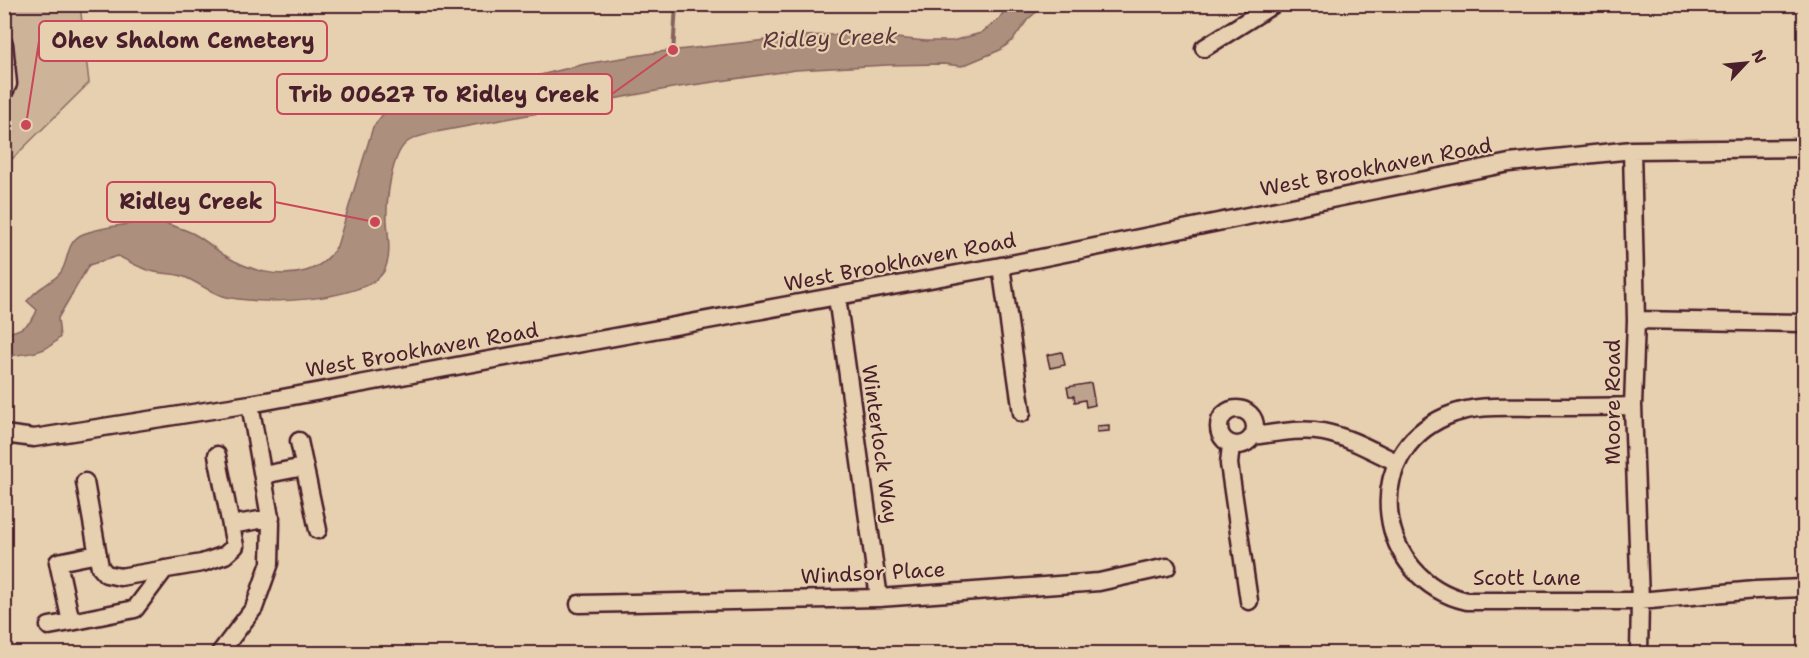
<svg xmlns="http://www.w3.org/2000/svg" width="1809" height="658" font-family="'Shantell Sans',sans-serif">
<rect width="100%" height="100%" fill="#e6d0af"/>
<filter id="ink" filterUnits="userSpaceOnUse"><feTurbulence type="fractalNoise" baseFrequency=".0167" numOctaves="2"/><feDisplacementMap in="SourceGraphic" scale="12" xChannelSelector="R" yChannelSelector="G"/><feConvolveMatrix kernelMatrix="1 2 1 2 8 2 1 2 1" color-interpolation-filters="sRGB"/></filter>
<g filter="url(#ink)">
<path fill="#cdb499" stroke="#8c6a62" stroke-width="1.5" d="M 5,5 L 80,5 L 89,83 L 5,166 Z"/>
<path fill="#ad8f7e" stroke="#85625d" stroke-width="1.5" d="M 1008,5 L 1045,5 L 1028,19 L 1013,40 L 1000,50 L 962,66 L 943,64 L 887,65 L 796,70 L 672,88 L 431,133 C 423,136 413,137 406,143 C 391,156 386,202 387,221 C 388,237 392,256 384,271 C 366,302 255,306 223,296 C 209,292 196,281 182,276 C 172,273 161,274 151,271 C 139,268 128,261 118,256 L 89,265 L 58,318 L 60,337 C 46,354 26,354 5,356 L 5,333 C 20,331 32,325 37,310 L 27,301 C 32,296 37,290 44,286 C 50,281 56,279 61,272 C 69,260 66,241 83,234 C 99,228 148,219 164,223 C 174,226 185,229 194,234 C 205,240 214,248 224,255 C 248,270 278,279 306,271 C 319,267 330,258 337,246 L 373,127 L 383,114 L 414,98 L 438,97 L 504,84 L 585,64 L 659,52 L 803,36 L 856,34 L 926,41 L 952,41 L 981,33 L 999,19 Z"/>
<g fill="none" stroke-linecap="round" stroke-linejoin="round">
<path stroke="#85625d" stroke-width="4" d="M 673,54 L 676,4"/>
</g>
<path fill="#bda28d" stroke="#4a1f2b" stroke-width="1.5" d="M 1062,352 L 1065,365 L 1050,368 L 1047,355 Z
M 1091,383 L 1095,405 L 1086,407 L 1085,400 L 1075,402 L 1074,396 L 1069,396 L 1067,387 Z
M 1109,425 L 1109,431 L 1097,432 L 1097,426 Z"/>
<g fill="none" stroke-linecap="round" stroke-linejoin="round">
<defs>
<path id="minor" d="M 4,44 L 8,84 L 4,92
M 1204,48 L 1274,4
M 1632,150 L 1636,320 L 1633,406 L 1640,601 L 1639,654
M 1001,266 L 1022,413
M 837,297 L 879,598
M 1636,320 L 1804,323
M 1633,406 C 1601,407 1569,407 1537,407 C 1507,407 1475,404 1447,416 C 1358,454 1376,580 1467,601 L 1640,601 L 1755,590 L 1804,588
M1219 427a18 18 0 1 1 36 0a18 18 0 1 1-36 0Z
M 4,434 L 34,438 L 250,404 L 1001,266 L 1509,163 L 1632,150 L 1804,148
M 1253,436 C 1276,433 1301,428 1323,432 C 1349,437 1373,451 1396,462
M 299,441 L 318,530
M 1231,445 L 1229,464 L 1249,601
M 263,475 L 304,467
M 85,482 L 100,567 L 106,574 L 120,577 L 202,563 L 225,555 L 235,546 L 217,455
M 231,525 L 271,518
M 579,604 L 879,598 L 1099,582 L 1167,567
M 71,622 L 135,609 L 165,569
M 49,626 L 71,622 L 58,562 L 98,554
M 219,654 L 254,608 L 270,563 L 271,523 L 250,404"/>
</defs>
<use href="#minor" stroke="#4a1f2b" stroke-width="21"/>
<use href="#minor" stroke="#e6d0af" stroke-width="16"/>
</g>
</g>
<g text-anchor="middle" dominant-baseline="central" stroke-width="4.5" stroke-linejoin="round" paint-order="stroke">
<g font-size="21" fill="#4a1f2b" stroke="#e6d0af">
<text transform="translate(1376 167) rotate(-11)">West Brookhaven Road</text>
<text transform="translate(900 262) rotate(-11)">West Brookhaven Road</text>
<text transform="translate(422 350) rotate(-10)">West Brookhaven Road</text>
<text transform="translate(1613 402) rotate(-90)">Moore Road</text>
<text transform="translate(880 444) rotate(82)">Winterlock Way</text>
<text transform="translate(873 573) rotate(-3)">Windsor Place</text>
<text x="1527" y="578">Scott Lane</text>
</g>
<g font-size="22" font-style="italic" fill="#5e353c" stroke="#e6d0af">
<text transform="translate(830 38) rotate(-2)">Ridley Creek</text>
</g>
</g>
<path fill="none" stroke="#ca4759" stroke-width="2" d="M26 125L39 41M673 50L612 94M375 222L275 202"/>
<g fill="#ca4759" stroke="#e6d0af" stroke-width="2">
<circle cx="26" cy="125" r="6"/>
<circle cx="673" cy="50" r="6"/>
<circle cx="375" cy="222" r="6"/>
</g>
<g fill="#e6d0af" stroke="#ca4759" stroke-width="2">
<rect x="39" y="21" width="288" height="40" rx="6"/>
<rect x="277" y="74" width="335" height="40" rx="6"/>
<rect x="107" y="182" width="168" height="40" rx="6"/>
</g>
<g font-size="22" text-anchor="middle" font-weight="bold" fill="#4a1f2b">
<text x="183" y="48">Ohev Shalom Cemetery</text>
<text x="444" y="102">Trib 00627 To Ridley Creek</text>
<text x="191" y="209">Ridley Creek</text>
</g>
<rect width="1809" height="658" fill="none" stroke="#e6d0af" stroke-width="24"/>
<rect x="12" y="12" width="1785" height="634" fill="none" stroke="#4a1f2b" stroke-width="2" filter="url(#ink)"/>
<g transform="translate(1746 63) rotate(64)" stroke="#e6d0af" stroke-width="4.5" paint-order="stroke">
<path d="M0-4.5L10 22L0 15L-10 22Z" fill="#4a1f2b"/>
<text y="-9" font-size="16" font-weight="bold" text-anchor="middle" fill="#4a1f2b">N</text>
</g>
</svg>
